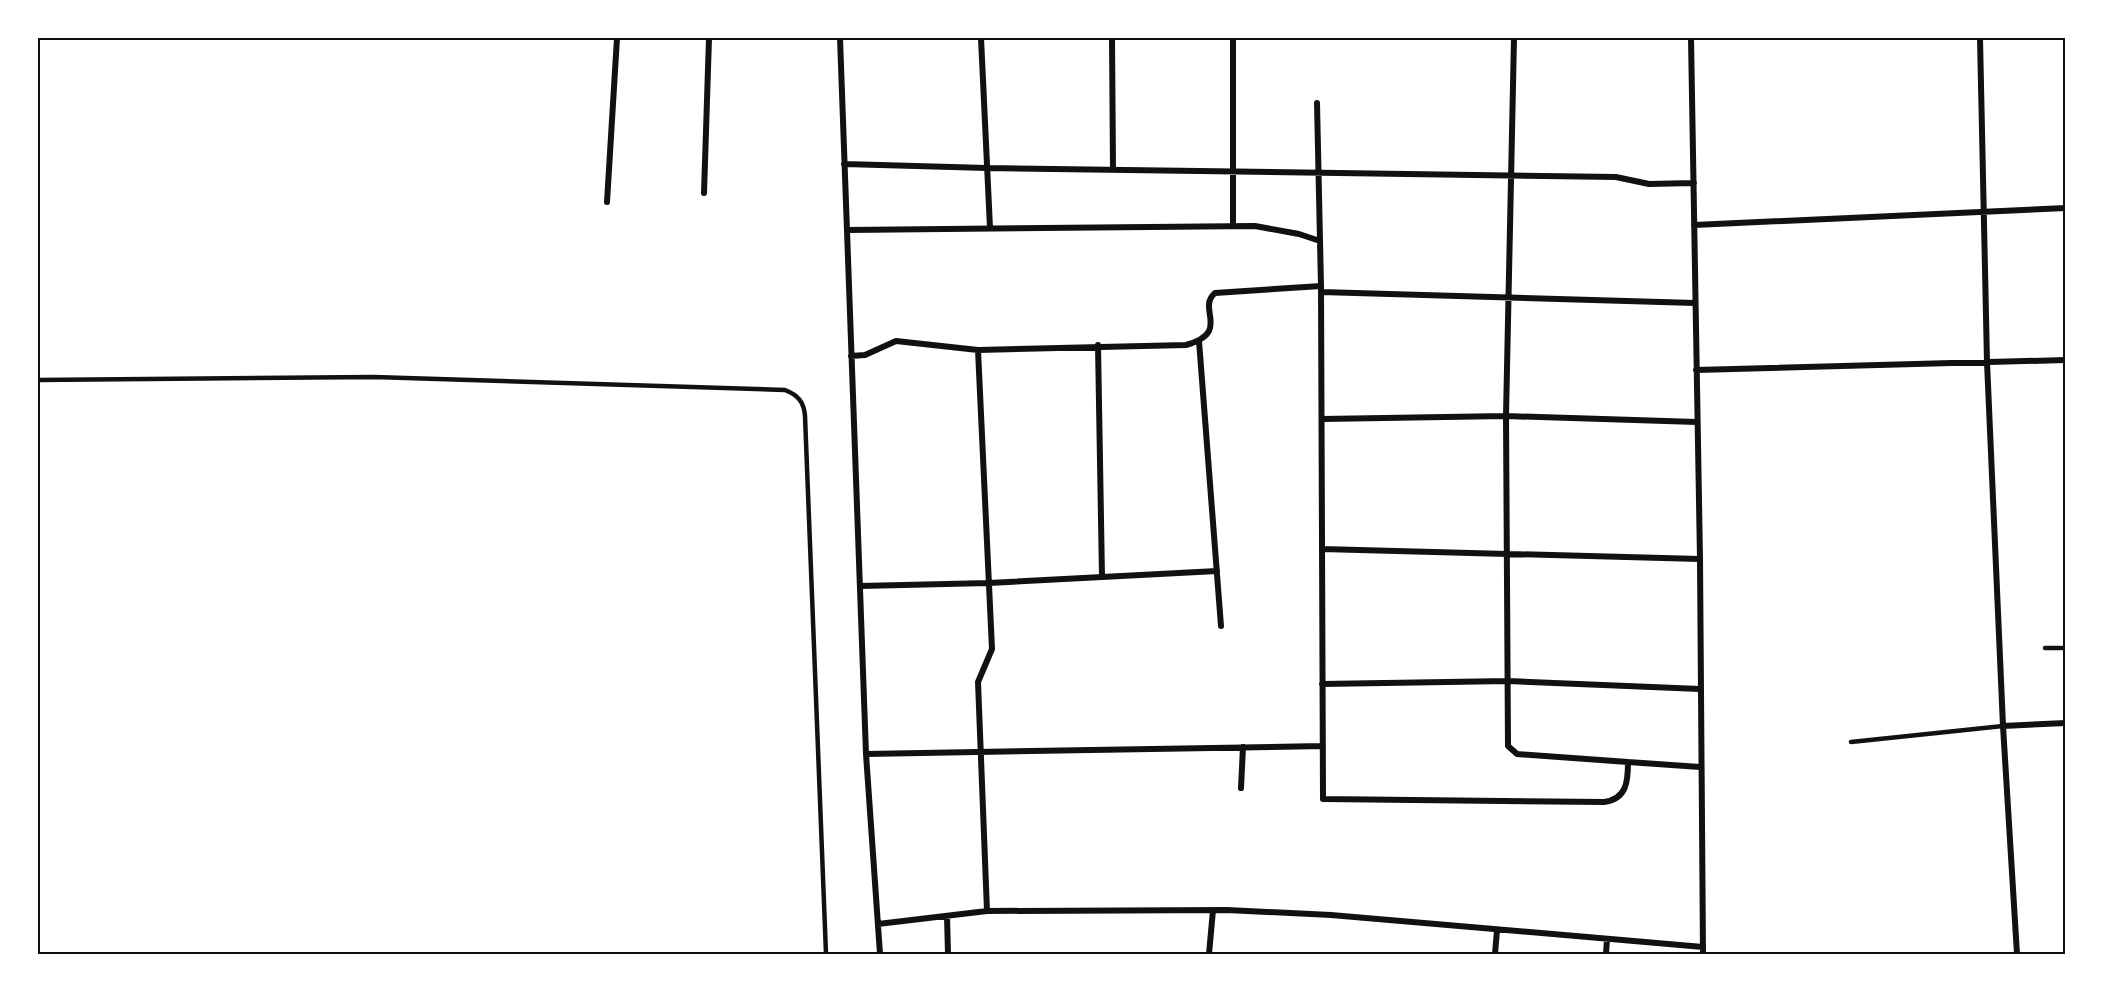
<svg xmlns="http://www.w3.org/2000/svg" width="2103" height="992" font-family="'Work Sans',sans-serif">
<rect width="100%" height="100%" fill="#fff"/>
<g fill="none" stroke-linecap="round" stroke-linejoin="round">
<path stroke="#111" stroke-width="4.5" d="M 38,380 L 374,377 L 785,390 C 798,395 804,402 805,416 L 826,954
M 2045,648 L 2066,648
M 1851,742 L 2003,726"/>
<path stroke="#111" stroke-width="6" d="M 840,38 L 866,754 L 880,954
M 981,38 L 990,228
M 1112,38 L 1113,169
M 1514,38 L 1506,416 L 1508,746 L 1517,754 L 1628,762
M 1691,38 L 1700,559 L 1703,954
M 1980,38 L 1987,362 L 2003,726 L 2017,954
M 1317,103 L 1321,286 L 1323,799 L 1604,802 C 1627,799 1628,781 1628,762 L 1700,767
M 844,164 L 987,168 L 1616,177 L 1649,184 L 1694,183
M 704,193 L 709,38
M 607,202 L 617,38
M 1694,225 L 2066,208
M 1233,226 L 1233,38
M 847,230 L 1255,226 L 1299,234 L 1320,241
M 1321,292 L 1695,303
M 1199,341 L 1221,626
M 1098,345 L 1102,577
M 978,350 L 992,649 L 978,682 L 987,911
M 851,356 L 865,355 L 896,341 L 978,350 L 1186,345 C 1232,332 1196,309 1215,293 L 1321,286
M 1696,370 L 2066,360
M 1322,419 L 1506,416 L 1697,422
M 1322,549 L 1700,559
M 860,586 L 989,583 L 1217,571
M 1322,684 L 1509,681 L 1700,689
M 2003,726 L 2066,723
M 866,754 L 1323,746
M 1241,788 L 1243,747
M 947,916 L 948,954
M 878,924 L 987,911 L 1227,910 L 1331,915 L 1703,947
M 1209,954 L 1213,910
M 1495,954 L 1497,930
M 1606,954 L 1607,939"/>
</g>
<rect width="2103" height="992" fill="none" stroke="#ffffff" stroke-width="78"/>
<rect x="39" y="39" width="2025" height="914" fill="none" stroke="#111" stroke-width="2"/>
</svg>
